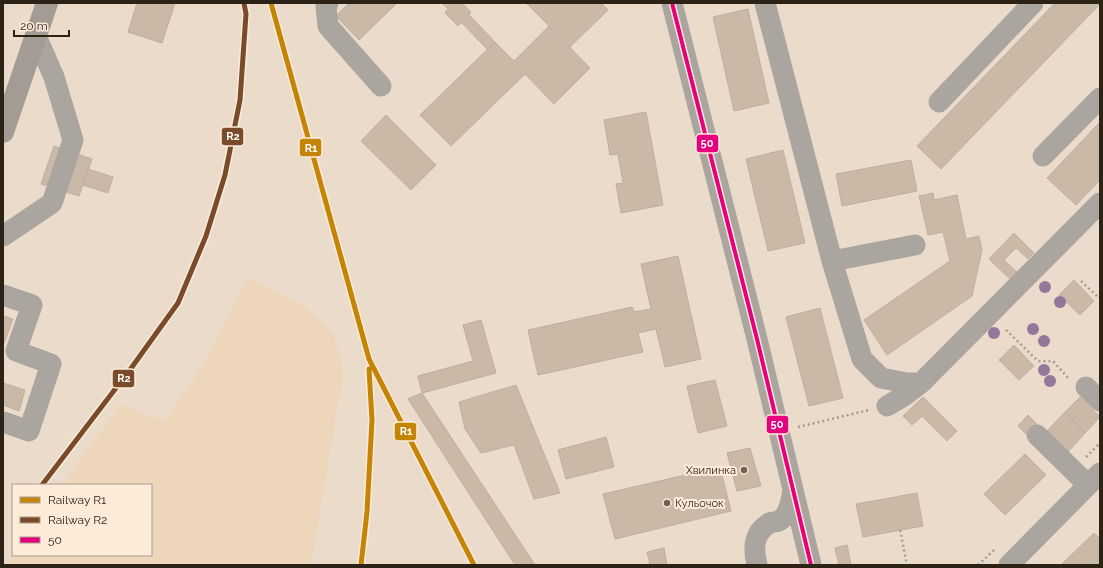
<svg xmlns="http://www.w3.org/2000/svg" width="1103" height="568" font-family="Raleway,sans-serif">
<rect width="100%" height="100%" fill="#eadbcb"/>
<path fill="#eed6ba" d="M 248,279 L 302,304 L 334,334 L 343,374 L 311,565 L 6,565 L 13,555 L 151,555 L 151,485 L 63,485 L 121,404 L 164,421 L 195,379 Z"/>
<path fill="#cab9a7" stroke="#bbb0a3" d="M 137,3 L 175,3 L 162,43 L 128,32 Z
M 349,3 L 397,3 L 359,40 L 336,16 Z
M 442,3 L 462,3 L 471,12 L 469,15 L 495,42 L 488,50 L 461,22 L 458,26 L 445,13 L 448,9 Z
M 526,3 L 601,3 L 608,10 L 570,47 Z
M 1055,3 L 1100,3 L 1100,4 L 941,169 L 917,146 Z
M 748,9 L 769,103 L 734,111 L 713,17 Z
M 549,26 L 590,68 L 554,104 L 525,74 L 451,146 L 420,115 L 495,42 L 514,61 Z
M 646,112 L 663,205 L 621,213 L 616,184 L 623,183 L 618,154 L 610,155 L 604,120 Z
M 386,115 L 436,165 L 411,190 L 361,141 Z
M 1100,122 L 1100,180 L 1076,205 L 1047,178 Z
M 54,146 L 92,159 L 79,196 L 41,184 Z
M 783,150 L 805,243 L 768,251 L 746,159 Z
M 911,160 L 917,191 L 842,206 L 836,174 Z
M 88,169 L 113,177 L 108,193 L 83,185 Z
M 933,193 L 934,200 L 957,195 L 966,239 L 979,236 L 982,250 L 972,296 L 887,355 L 864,320 L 950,261 L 943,232 L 928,235 L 919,196 Z
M 1014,233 L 1034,253 L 1028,259 L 1016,248 L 1004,260 L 1017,272 L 1010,279 L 989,259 Z
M 678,256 L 701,359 L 665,367 L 656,329 L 638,333 L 643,352 L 538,375 L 528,330 L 632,307 L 634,312 L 651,309 L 641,264 Z
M 1074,280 L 1094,301 L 1080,315 L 1059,295 Z
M 820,308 L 843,398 L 809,406 L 786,317 Z
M 3,316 L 13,319 L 4,343 L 3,343 Z
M 481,320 L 496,373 L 422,393 L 418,376 L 473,361 L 463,325 Z
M 1014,345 L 1034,366 L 1019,380 L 999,360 Z
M 715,380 L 727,426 L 698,433 L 687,386 Z
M 3,383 L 25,390 L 19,411 L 3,405 Z
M 516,385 L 560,493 L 534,499 L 514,445 L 481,453 L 465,429 L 459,402 Z
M 422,393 L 535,565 L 515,565 L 408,399 Z
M 923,397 L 957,431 L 947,441 L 922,416 L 912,425 L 903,416 Z
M 1080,397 L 1100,417 L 1085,433 L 1065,412 Z
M 1065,412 L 1085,433 L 1068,452 L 1047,431 Z
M 1028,415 L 1042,429 L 1032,440 L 1018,426 Z
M 606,437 L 614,467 L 566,479 L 558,450 Z
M 750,448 L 761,486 L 737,491 L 727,453 Z
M 1025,454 L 1046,475 L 1005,515 L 984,494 Z
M 720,467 L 731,511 L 615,539 L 603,494 Z
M 917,493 L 923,526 L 863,537 L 856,504 Z
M 1094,533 L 1100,539 L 1100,564 L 1099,565 L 1061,565 Z
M 847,545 L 851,565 L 839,565 L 835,548 Z
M 664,548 L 667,565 L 650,565 L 647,552 Z"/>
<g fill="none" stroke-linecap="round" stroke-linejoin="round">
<path stroke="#a39d96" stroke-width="2.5" stroke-dasharray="2 3" stroke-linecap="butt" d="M 1081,281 L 1099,298 L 1100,297
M 1006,330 L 1038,361 L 1053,361 L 1069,379
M 798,427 L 869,410
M 1086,457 L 1100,443
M 900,530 L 907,565
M 978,565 L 994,550"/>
<path stroke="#aaa59f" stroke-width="21" d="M 328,3 L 326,7 L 328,26 L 381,86
M 672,3 L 757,339 L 811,565
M 765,3 L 832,261 L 862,359 L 881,378 L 907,383 L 921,383
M 939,102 L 1033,3
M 1043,156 L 1100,98
M 3,236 L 52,203 L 73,140 L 54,77 L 36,36
M 832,261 L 915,245
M 3,295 L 32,305 L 16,351 L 51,364 L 29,431 L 3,422
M 1086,387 L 1100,401
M 887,406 L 904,396 L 921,383 L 1100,203
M 1037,435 L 1088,485
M 757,565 C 753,549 753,534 768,524 C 771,521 776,523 779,521 C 790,515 791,500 793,490
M 1009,565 L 1100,473"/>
<path stroke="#a49c94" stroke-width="22" d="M 3,132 L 47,3"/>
<defs>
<path id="bus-1" d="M 672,3 L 757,339 L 811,565"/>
</defs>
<use href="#bus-1" stroke="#fcebd9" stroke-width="7"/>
<use href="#bus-1" stroke="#e5007d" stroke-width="4"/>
<defs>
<path id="rail-1" d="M 271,3 L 369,359 L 474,565
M 361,565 L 367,512 L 372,420 L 369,369"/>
<path id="rail-2" d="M 42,485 L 132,367 L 178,303 L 206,236 L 225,175 L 240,100 L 246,14 L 244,3"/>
</defs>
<use href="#rail-1" stroke="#fcebd9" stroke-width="8"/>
<use href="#rail-2" stroke="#fcebd9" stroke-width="8"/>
<use href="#rail-1" stroke="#c48506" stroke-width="5"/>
<use href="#rail-2" stroke="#7a4b2a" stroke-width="5"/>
</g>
<g fill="#93789c">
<circle cx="1045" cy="287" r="6"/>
<circle cx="1060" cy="302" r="6"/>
<circle cx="1033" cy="329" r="6"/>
<circle cx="994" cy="333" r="6"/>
<circle cx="1044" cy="341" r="6"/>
<circle cx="1044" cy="370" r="6"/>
<circle cx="1050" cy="381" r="6"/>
</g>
<g fill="#6e6355" stroke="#fcebd9" stroke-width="1.5">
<circle cx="744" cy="470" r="4"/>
<circle cx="667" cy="503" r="4"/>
</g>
<g text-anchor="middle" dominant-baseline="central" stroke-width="4" stroke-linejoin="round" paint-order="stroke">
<g font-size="11" fill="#2c2216" stroke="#fcebd9" text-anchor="end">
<text x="736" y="470">Хвилинка</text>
<text x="675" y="503" text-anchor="start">Кульочок</text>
</g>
</g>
<g stroke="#fcebd9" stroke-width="1.5">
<rect x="221" y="127" width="23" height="19" rx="4" fill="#7a4b2a"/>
<rect x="696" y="134" width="23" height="19" rx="4" fill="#e5007d"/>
<rect x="299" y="138" width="23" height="19" rx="4" fill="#c48506"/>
<rect x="112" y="369" width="23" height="19" rx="4" fill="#7a4b2a"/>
<rect x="766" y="415" width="23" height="19" rx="4" fill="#e5007d"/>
<rect x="394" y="422" width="23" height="19" rx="4" fill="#c48506"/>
</g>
<g font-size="11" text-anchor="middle" font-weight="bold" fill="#fff">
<text x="233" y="140">R2</text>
<text x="707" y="147">50</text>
<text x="311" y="152">R1</text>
<text x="124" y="382">R2</text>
<text x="777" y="428">50</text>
<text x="406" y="435">R1</text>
</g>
<rect width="1103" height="568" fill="none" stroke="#2c2216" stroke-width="8"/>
<rect x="12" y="484" width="140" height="72" fill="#fcebd9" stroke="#a99b8b"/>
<rect x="20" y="497" width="20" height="6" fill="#c48506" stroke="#a99b8b"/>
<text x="48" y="504" font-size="12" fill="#2c2216">Railway R1</text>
<rect x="20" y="517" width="20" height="6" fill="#7a4b2a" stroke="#a99b8b"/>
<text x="48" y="524" font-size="12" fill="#2c2216">Railway R2</text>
<rect x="20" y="537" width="20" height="6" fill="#e5007d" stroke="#a99b8b"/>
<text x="48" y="544" font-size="12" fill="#2c2216">50</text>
<path d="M14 30v6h55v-6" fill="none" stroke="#2c2216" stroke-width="2"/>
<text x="20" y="30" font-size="12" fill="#2c2216" stroke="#fcebd9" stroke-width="3" paint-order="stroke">20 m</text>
</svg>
